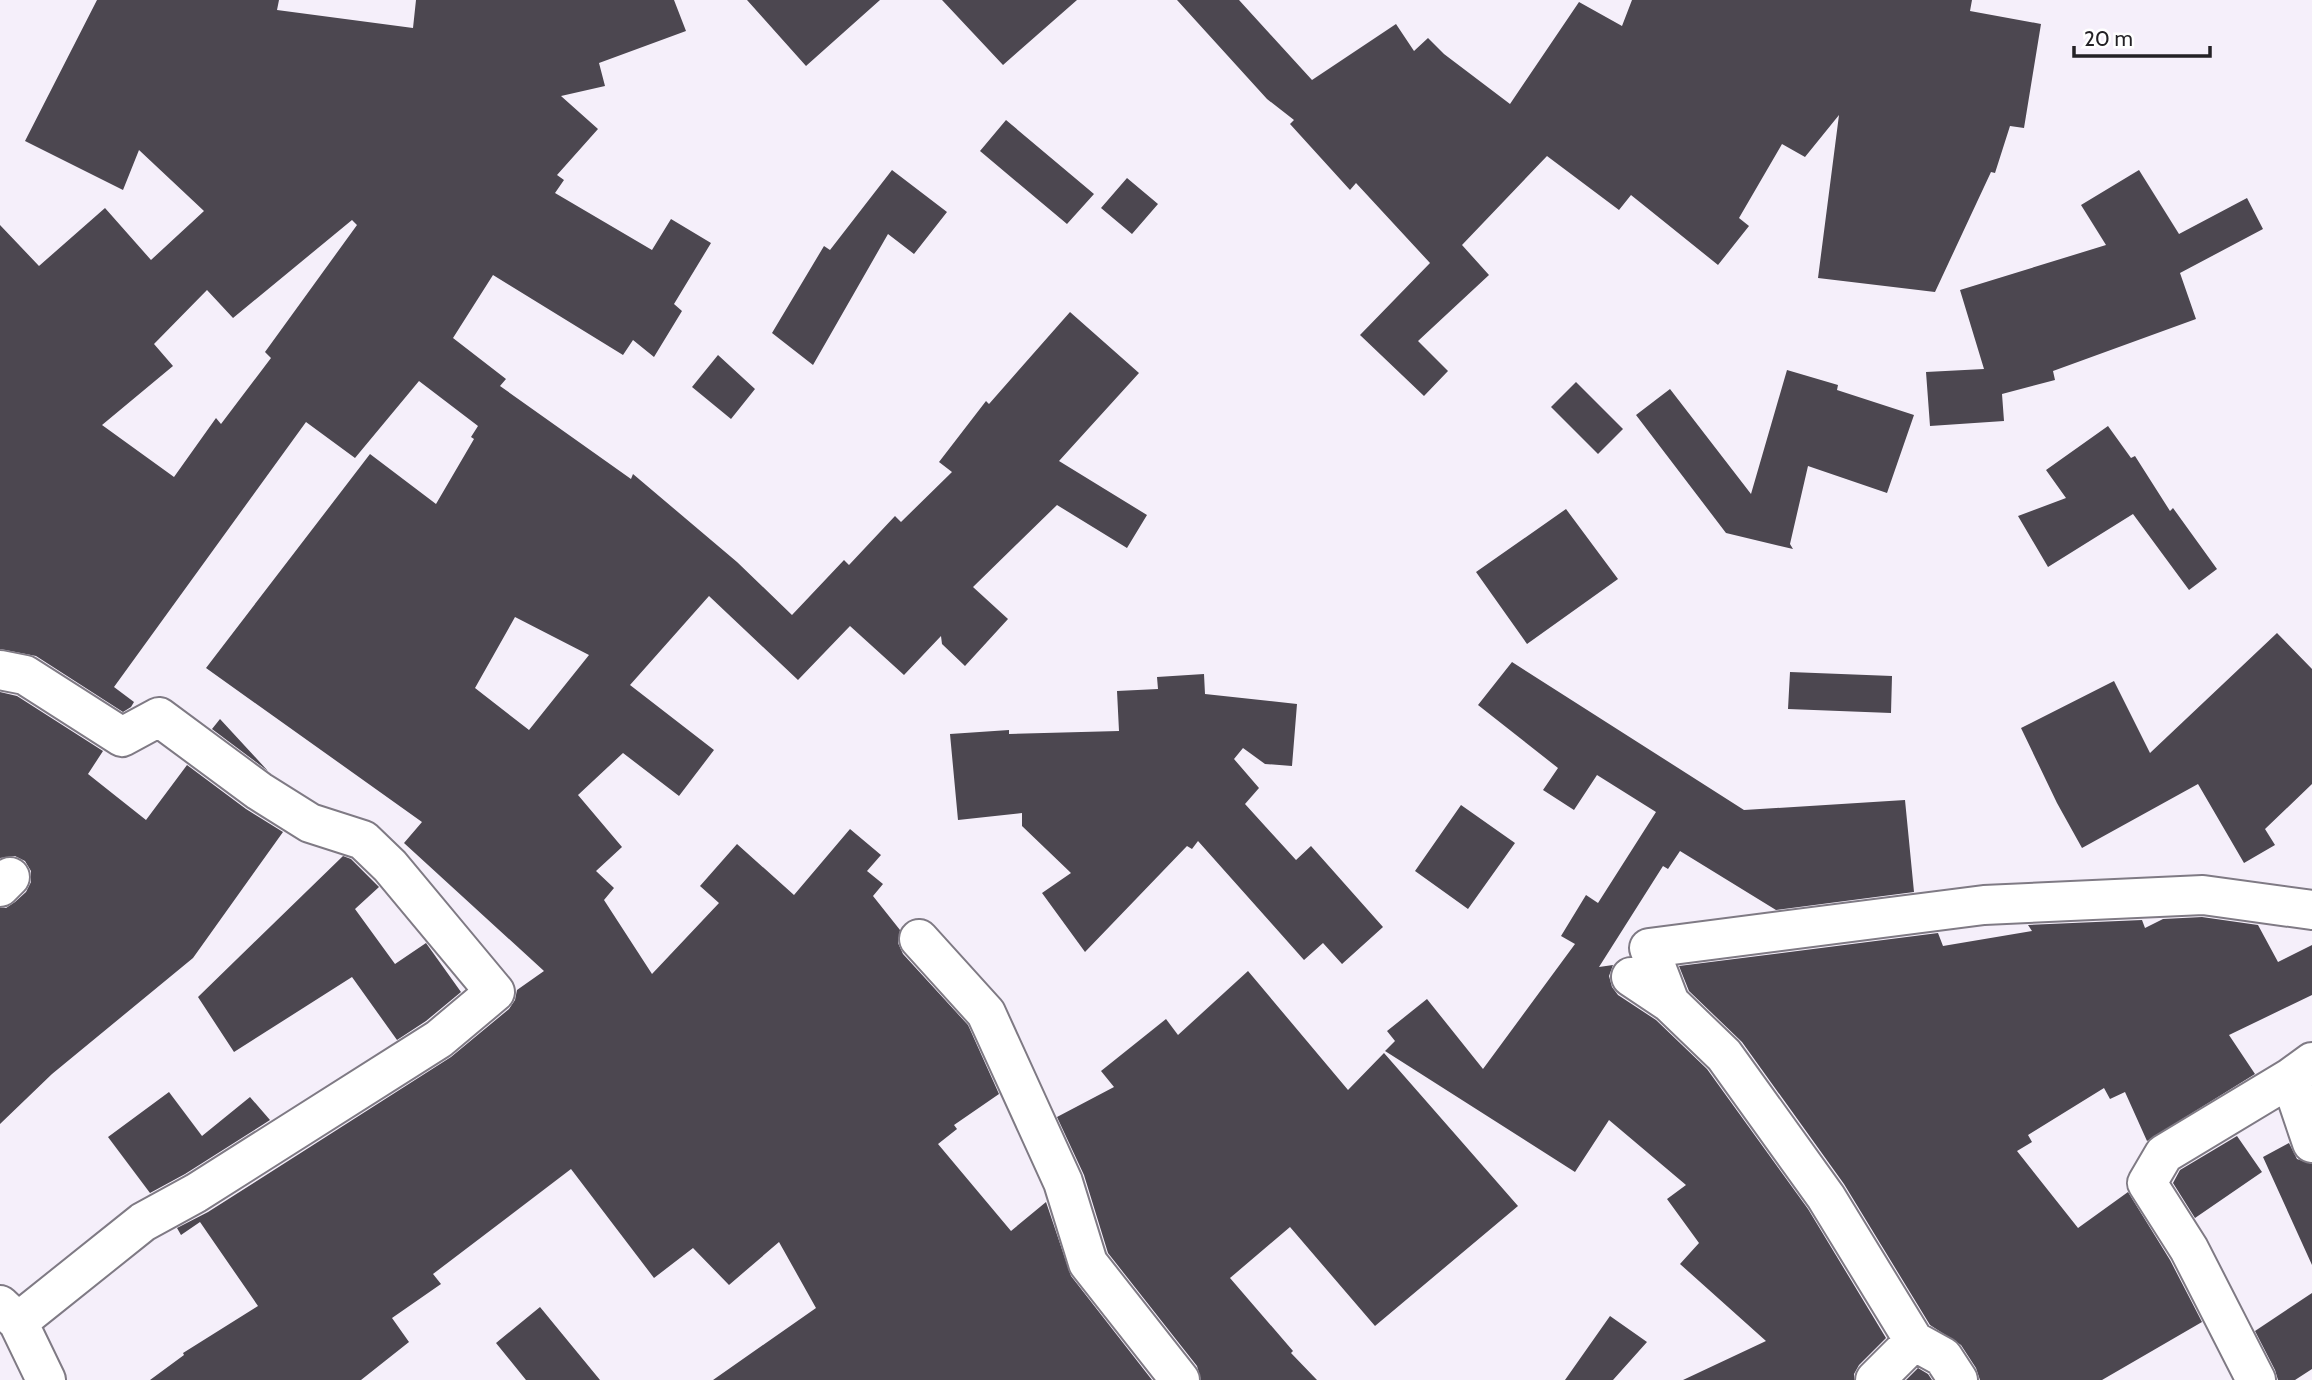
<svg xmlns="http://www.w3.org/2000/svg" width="2312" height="1380" font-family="Cabin,sans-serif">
<rect width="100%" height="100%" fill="#f5effa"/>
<path fill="#4c4750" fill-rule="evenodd" d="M 97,0 L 279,0 L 277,10 L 413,28 L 416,0 L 674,0 L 686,31 L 599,63 L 605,86 L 561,96 L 598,129 L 557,175 L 564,180 L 555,193 L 652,250 L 671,219 L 711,243 L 674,304 L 682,311 L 654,357 L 633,340 L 623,355 L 493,275 L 453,338 L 506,379 L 500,386 L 631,479 L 633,474 L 737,562 L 792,615 L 844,560 L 849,565 L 895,516 L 901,522 L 952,472 L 939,462 L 986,401 L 989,404 L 1070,312 L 1139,373 L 1059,461 L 1147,515 L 1127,548 L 1057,505 L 973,587 L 1008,619 L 965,666 L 942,644 L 941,636 L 904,675 L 850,626 L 798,680 L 709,596 L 630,685 L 714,750 L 679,796 L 623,753 L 578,795 L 622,847 L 596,871 L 614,888 L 604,900 L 652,974 L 719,903 L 700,886 L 737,844 L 794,895 L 850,829 L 881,855 L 867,871 L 883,884 L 873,896 L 900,930 L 898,943 L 903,954 L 968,1025 L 999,1094 L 954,1125 L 957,1129 L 938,1144 L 1011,1231 L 1046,1202 L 1071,1276 L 1152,1380 L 713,1380 L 816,1308 L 779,1242 L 729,1285 L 693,1248 L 654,1278 L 571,1169 L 433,1274 L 441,1284 L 392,1318 L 409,1342 L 361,1380 L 150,1380 L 184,1355 L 183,1353 L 258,1306 L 200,1222 L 181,1235 L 177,1228 L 208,1212 L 451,1057 L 509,1009 L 515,1000 L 517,990 L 544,971 L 404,843 L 422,822 L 206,668 L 370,454 L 436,504 L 474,439 L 471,437 L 478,426 L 419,381 L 355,458 L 306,422 L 114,687 L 134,702 L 131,707 L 123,712 L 36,656 L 0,649 L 0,225 L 39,266 L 105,208 L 151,260 L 204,211 L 139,150 L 123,190 L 25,141 ZM 352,220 L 357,225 L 265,352 L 271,358 L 221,424 L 216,418 L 174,477 L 102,425 L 173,366 L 154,344 L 207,290 L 233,318 ZM 515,617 L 589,655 L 529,730 L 475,688 Z
M 747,0 L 880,0 L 806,66 Z
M 942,0 L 1077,0 L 1003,65 Z
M 1177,0 L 1239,0 L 1312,80 L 1396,24 L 1414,51 L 1428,38 L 1444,54 L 1510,104 L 1579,2 L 1622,26 L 1632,0 L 1972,0 L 1970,11 L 2041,24 L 2024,128 L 2010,126 L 1995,173 L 1991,172 L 1935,292 L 1818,278 L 1839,115 L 1805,157 L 1782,144 L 1739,218 L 1749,226 L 1718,265 L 1631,195 L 1619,210 L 1547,156 L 1462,245 L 1489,275 L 1418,341 L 1448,371 L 1424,396 L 1360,335 L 1430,263 L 1356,183 L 1350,190 L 1290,124 L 1294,120 L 1267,99 Z
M 1006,120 L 1094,194 L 1067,224 L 980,151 Z
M 892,170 L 947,212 L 914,254 L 888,234 L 813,365 L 772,333 L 824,246 L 830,250 Z
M 2139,170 L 2179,234 L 2247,198 L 2263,229 L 2180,273 L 2196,319 L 2053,371 L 2055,380 L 2002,394 L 2004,421 L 1930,426 L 1926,372 L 1984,369 L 1960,290 L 2106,245 L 2081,205 Z
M 1127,178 L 1158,204 L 1132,234 L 1101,208 Z
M 718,355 L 755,389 L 731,419 L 692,387 Z
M 1787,370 L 1838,385 L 1837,390 L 1914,415 L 1887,493 L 1808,466 L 1790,544 L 1793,549 L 1726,533 L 1636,415 L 1670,389 L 1751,494 Z
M 1576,382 L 1623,429 L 1598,454 L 1551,407 Z
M 2108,426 L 2131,458 L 2135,456 L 2170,511 L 2173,508 L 2217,569 L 2189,590 L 2133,514 L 2048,567 L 2018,516 L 2066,498 L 2046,470 Z
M 1566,509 L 1618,579 L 1527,644 L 1476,572 Z
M 2277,633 L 2312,669 L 2312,784 L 2265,829 L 2275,845 L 2244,863 L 2198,784 L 2082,848 L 2057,803 L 2021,728 L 2114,681 L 2150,753 Z
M 1512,662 L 1744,810 L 1905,800 L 1914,892 L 1776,910 L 1680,851 L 1668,869 L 1663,866 L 1599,967 L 1613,965 L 1609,976 L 1612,987 L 1618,995 L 1656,1020 L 1707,1069 L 1808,1209 L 1886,1338 L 1859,1365 L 1854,1374 L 1854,1380 L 1683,1380 L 1766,1341 L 1680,1264 L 1699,1243 L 1667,1199 L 1686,1185 L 1609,1120 L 1575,1172 L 1385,1051 L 1395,1041 L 1387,1031 L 1427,999 L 1483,1069 L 1575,944 L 1561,936 L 1586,895 L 1598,903 L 1656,812 L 1597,775 L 1574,810 L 1543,790 L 1558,768 L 1478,705 Z
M 1790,672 L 1892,676 L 1891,713 L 1788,709 Z
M 1204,674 L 1205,694 L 1297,704 L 1292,766 L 1265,764 L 1243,748 L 1234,759 L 1259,788 L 1245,804 L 1296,860 L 1311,846 L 1383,927 L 1342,964 L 1323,943 L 1304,960 L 1198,841 L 1192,849 L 1187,846 L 1085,952 L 1042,893 L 1071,873 L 1022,826 L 1022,813 L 958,820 L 950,734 L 1009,730 L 1009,734 L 1119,731 L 1117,691 L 1158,689 L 1157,677 Z
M 0,692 L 17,696 L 103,751 L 88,774 L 146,820 L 187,765 L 246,809 L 283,832 L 193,958 L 52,1074 L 0,1124 L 0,908 L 6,908 L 15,902 L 26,892 L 31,882 L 31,871 L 25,861 L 15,856 L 0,858 Z
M 220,719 L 268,771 L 212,729 Z
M 1461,805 L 1515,843 L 1468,909 L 1415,871 Z
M 343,856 L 351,859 L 379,887 L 355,909 L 395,964 L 426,943 L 461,992 L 426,1021 L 397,1040 L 352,977 L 234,1052 L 198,997 Z
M 2202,917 L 2258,925 L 2278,962 L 2312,945 L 2312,995 L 2229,1035 L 2255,1074 L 2147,1141 L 2125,1092 L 2110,1099 L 2104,1088 L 2028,1135 L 2032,1142 L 2017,1151 L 2078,1228 L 2128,1192 L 2170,1260 L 2202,1322 L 2102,1380 L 1980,1380 L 1976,1368 L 1961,1345 L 1930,1325 L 1844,1184 L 1742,1042 L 1689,991 L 1679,966 L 1938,933 L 1943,946 L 2032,931 L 2028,925 L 2142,920 L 2145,928 L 2163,919 Z
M 1248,971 L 1348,1090 L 1384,1053 L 1518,1206 L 1375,1326 L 1290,1227 L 1230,1278 L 1293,1351 L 1291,1353 L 1317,1380 L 1201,1380 L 1197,1366 L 1108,1253 L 1084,1175 L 1057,1117 L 1114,1087 L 1101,1071 L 1166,1019 L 1178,1035 Z
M 169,1092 L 202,1136 L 250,1097 L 270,1120 L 185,1174 L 150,1193 L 108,1137 Z
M 2237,1136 L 2262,1172 L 2195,1218 L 2173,1183 L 2180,1170 Z
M 2289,1143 L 2297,1159 L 2312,1164 L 2312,1265 L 2263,1157 Z
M 2312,1293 L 2312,1369 L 2295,1380 L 2278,1380 L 2275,1370 L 2255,1331 Z
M 540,1307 L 600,1380 L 526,1380 L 496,1343 Z
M 1610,1316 L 1647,1342 L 1613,1380 L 1565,1380 Z
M 1918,1368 L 1928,1374 L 1932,1380 L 1906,1380 Z"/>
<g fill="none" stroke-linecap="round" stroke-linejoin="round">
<defs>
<path id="minor" d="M 0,670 L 25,675 L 122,737 L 159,717 L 259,791 L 310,823 L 363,840 L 390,866 L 495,992 L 439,1039 L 196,1193 L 143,1222 L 18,1322
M 0,887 L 10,877
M 919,939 L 986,1013 L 1063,1182 L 1088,1263 L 1180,1380
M 1631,977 L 1670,1003 L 1649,948 L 1984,905 L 2203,895 L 2312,910
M 1670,1003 L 1724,1055 L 1826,1197 L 1914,1341 L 1943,1357 L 1958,1380
M 2290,1078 L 2312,1143
M 0,1305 L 18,1322 L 46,1380
M 1875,1380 L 1914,1341
M 2256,1380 L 2189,1249 L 2147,1183 L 2164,1154 L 2290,1078 L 2312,1062"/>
</defs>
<use href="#minor" stroke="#7f7a84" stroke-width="42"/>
<use href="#minor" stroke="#fff" stroke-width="38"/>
</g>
<path d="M2074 46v10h136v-10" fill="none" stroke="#232125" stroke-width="3.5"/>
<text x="2084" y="46" font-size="21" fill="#232125" stroke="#ffffff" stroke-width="5" paint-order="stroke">20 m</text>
</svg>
